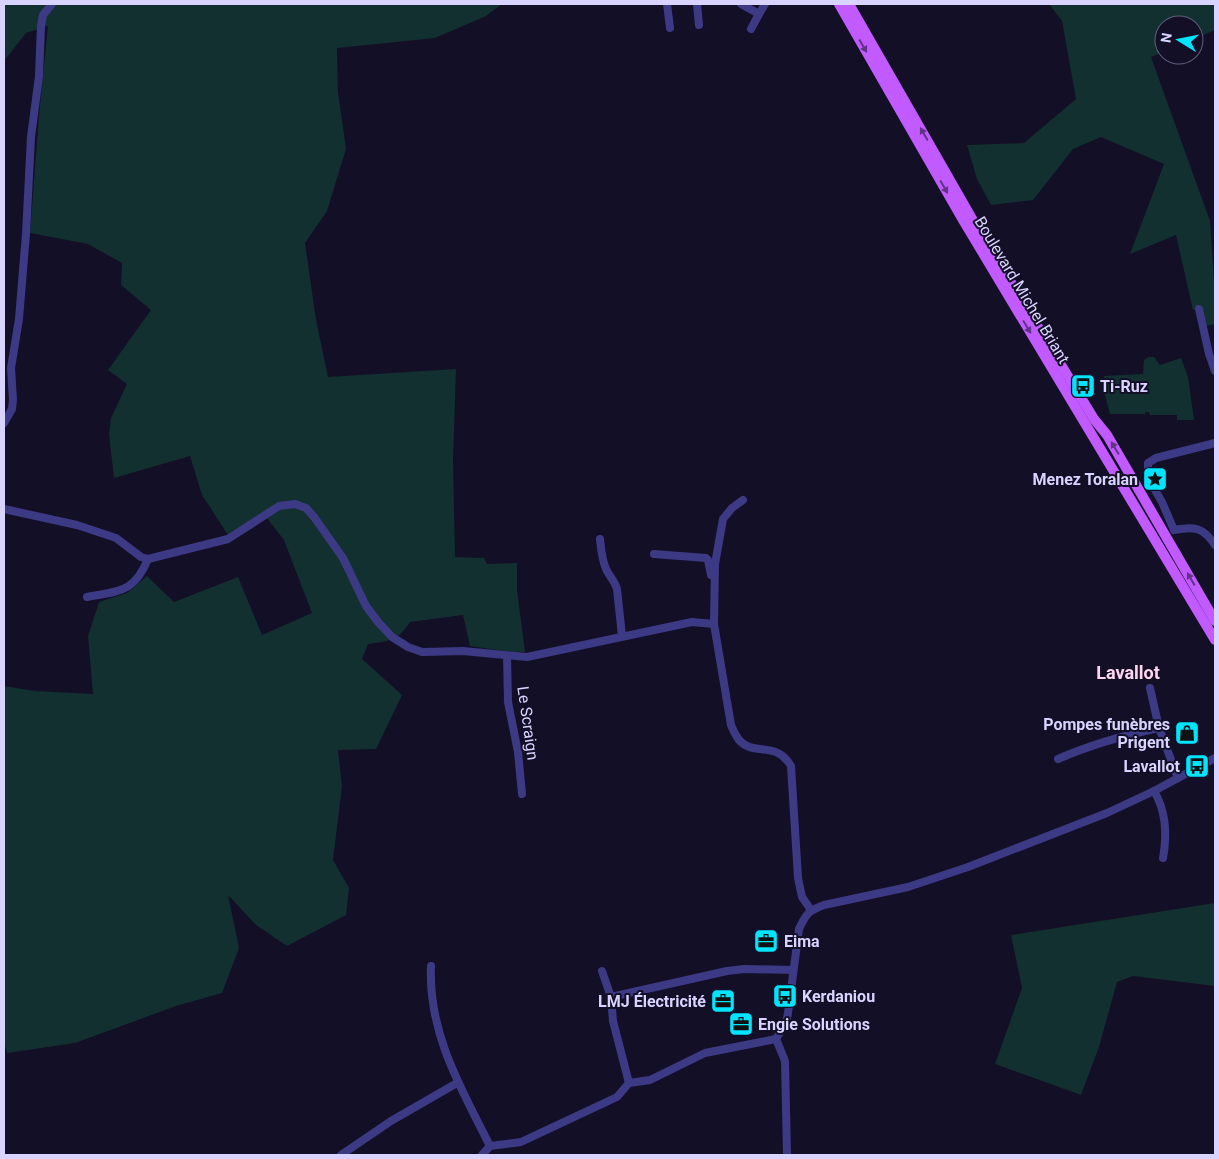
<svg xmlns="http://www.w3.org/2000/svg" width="1219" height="1159" viewBox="0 0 1219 1159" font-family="Roboto,sans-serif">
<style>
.green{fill:#12302f}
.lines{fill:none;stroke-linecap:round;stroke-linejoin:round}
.minor{stroke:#3d3a85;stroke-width:8}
.major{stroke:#c25bff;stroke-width:10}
.oneway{fill:#623188}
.labels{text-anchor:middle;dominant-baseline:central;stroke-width:4;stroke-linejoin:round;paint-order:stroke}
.street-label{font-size:16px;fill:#d9d4ff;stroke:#130f26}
.poi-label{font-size:16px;font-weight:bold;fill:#d9d4ff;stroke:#130f26;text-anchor:start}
.neighbourhood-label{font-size:18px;font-weight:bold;fill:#ffd6f0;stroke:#130f26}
</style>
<rect width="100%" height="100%" fill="#130f26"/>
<g class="green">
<path d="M4,4H502L486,16L435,38L337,48L338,92L346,149L327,211L305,243L316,320L328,377L456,369L453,460L455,557L484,558L487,564L517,563V590L525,652L504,651L470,646L463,615L410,622C398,641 389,641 368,644L362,659L402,695L376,749L338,750L342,786L333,860L349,888L346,915L287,946L256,925L228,895L239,948L222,993L176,1006L75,1043L7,1053L4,1042V686L35,691L93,694L88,636L99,602L127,593L147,576L174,602L238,577L262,635L312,613L284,540L263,513L228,535L202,495L190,456L114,478L109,434L111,418L127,384L108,370L151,310L121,285L122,263L88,244L30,233L39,116L48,26L26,33L4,61Z"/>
<path d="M1049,4H1215V30L1194,39V25H1164V52L1151,57L1210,221L1215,299V324L1206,326L1201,307L1193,310L1176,235L1130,254L1164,164L1101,137L1073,149L1033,200L991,205L977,179L967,145L1024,143L1076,99L1062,21Z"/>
<path d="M1148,357H1154L1160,365L1181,358L1188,377L1194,420H1177V415H1150L1149,412H1145V414H1110L1105,395L1104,376L1143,374L1144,360Z"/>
<path d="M1215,903V986L1133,976L1117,982L1099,1047L1081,1095L995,1064L1022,988L1011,935Z"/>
</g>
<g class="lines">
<g class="minor">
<path d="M667,4L670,28"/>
<path d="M697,4L699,25"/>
<path d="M741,4L759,14L765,4"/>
<path d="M751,29L759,14"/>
<path d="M1199,309L1209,354L1215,371"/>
<path d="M4,423L12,409L13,400L11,368L19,319L26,234L31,137L39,76L41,26L43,15L52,4"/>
<path d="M4,509L77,525L116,538L141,557L148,559L228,539L279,506L295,504L306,508L314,517L343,558L366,606L378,622L392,637L408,647L422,652L463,651L527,657L692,622L714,624L731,725C733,730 736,736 739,740C754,757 776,740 791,766L798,878L802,897L811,910"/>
<path d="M1174,530L1162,502L1148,478V463L1156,458L1215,443"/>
<path d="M1174,530C1194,526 1203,527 1215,545"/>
<path d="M600,539C601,549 602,562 607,571C611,578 615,582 617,589L622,636"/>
<path d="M654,554L706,558L708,560L711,575"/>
<path d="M87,597C119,591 134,593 148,559"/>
<path d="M714,624L715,564L723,519L732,508L743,500"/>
<path d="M507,656L508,702L518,752L522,794"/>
<path d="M1150,688L1159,728L1178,778"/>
<path d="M1058,759C1090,745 1125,735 1159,728"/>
<path d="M1154,791C1166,811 1167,836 1163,858"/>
<path d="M431,966C428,1033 461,1088 490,1146"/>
<path d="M602,971L611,997"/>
<path d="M776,1039L786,1023L788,1013L799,929C806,914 808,911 824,905L908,887L968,867L1107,813L1154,791L1215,758"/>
<path d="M776,1039L785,1061L787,1155"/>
<path d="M629,1083L613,1021L611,997L727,971L744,969L793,970"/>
<path d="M341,1155L391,1121L457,1083"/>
<path d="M482,1155L490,1146L521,1142L617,1097L629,1083L650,1080L705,1053L776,1039"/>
</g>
<g class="major">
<path d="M839,4L963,220L1215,640"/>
<path d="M849,4L971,217L1094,419L1107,435L1215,621"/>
</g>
</g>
<defs><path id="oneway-solid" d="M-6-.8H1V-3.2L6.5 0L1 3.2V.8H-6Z" transform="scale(1.25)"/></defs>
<g class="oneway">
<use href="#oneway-solid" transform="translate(863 46) rotate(60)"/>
<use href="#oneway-solid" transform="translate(924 134) rotate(-120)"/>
<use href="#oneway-solid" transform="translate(944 187) rotate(60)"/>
<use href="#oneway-solid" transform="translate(1027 327) rotate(59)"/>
<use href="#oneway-solid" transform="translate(1115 448) rotate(-121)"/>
<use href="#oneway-solid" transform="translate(1191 579) rotate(-120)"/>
</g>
<defs>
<symbol id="bus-square" viewBox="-11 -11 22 22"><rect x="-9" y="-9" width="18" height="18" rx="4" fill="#00e5ff" stroke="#130f26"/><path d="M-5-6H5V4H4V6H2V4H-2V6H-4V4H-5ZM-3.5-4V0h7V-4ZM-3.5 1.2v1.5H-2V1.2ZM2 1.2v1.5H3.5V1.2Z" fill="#111"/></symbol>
<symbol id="sight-square" viewBox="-11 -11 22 22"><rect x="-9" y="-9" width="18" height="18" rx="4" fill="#00e5ff" stroke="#130f26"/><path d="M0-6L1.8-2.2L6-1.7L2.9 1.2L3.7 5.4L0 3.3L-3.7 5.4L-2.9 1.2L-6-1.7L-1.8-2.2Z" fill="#111"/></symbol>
<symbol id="shop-square" viewBox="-11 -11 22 22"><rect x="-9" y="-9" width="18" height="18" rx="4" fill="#00e5ff" stroke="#130f26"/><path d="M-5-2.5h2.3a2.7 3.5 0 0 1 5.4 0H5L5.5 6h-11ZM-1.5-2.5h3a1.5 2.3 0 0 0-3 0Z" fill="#111"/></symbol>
<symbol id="office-square" viewBox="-11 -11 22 22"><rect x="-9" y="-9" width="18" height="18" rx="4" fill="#00e5ff" stroke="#130f26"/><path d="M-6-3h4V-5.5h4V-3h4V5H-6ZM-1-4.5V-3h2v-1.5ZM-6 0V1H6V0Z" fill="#111"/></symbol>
</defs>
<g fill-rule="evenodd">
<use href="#bus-square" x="1069" y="372" width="28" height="28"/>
<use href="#sight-square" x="1141" y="465" width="28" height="28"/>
<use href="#shop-square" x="1173" y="719" width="28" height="28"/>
<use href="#bus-square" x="1183" y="752" width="28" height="28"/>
<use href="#office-square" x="752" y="927" width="28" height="28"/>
<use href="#bus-square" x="771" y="982" width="28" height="28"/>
<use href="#office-square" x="709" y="987" width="28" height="28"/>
<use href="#office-square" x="727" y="1010" width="28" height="28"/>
</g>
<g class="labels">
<g class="street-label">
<text transform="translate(1022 290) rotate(59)">Boulevard Michel Briant</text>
<text transform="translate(528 723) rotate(82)">Le Scraign</text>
</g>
<g class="poi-label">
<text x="1100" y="386">Ti-Ruz</text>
<text x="1138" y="479" text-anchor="end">Menez Toralan</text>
<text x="1170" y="724" text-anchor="end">Pompes funèbres<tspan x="1170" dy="18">Prigent</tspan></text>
<text x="1180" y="766" text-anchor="end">Lavallot</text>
<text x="784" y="941">Eima</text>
<text x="802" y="996">Kerdaniou</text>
<text x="706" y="1001" text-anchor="end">LMJ Électricité</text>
<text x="758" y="1024">Engie Solutions</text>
</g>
<g class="neighbourhood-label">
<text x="1128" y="672">Lavallot</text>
</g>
</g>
<rect width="1219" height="1159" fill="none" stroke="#d9d4ff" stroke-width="10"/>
<g transform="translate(1179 40) rotate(280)"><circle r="24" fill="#130f26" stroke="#625e7d"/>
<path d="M0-4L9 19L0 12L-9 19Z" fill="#00e5ff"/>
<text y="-8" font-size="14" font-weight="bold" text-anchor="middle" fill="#d9d4ff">N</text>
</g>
</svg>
